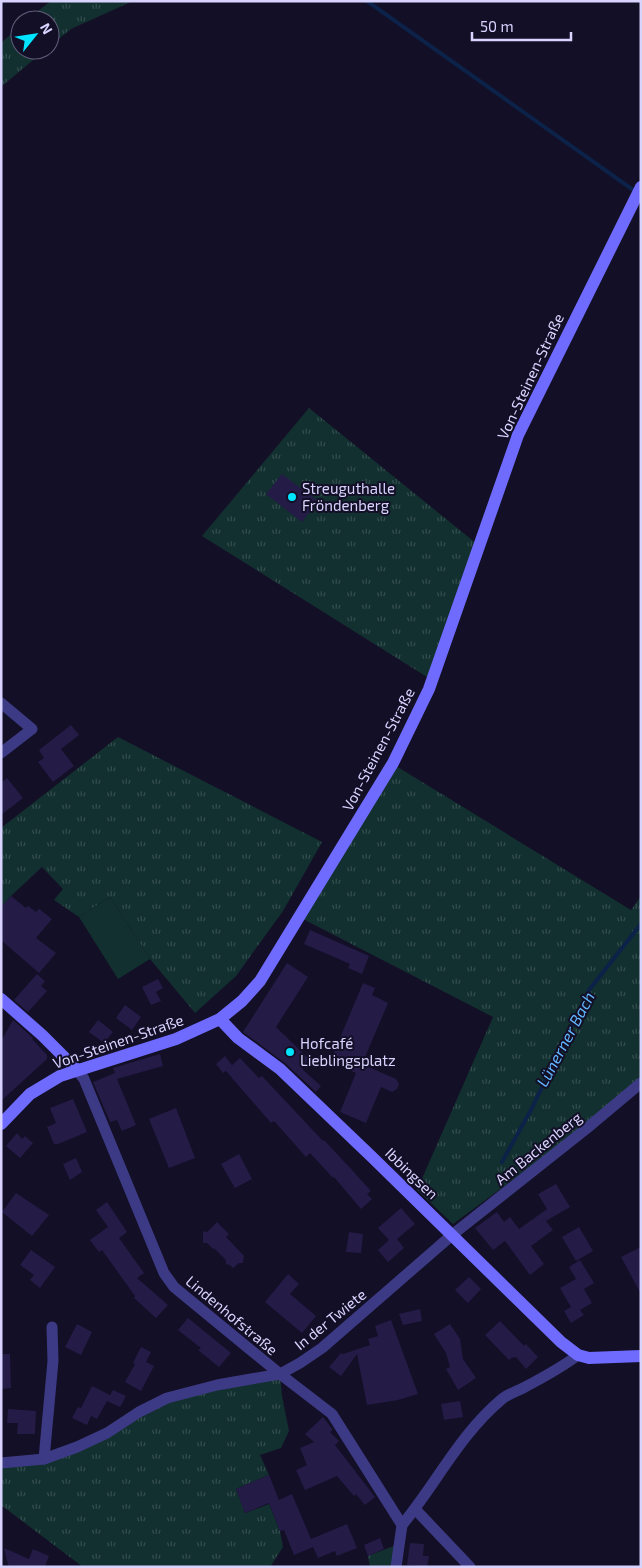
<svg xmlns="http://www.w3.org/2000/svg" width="642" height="1568" viewBox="0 0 642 1568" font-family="'Exo 2',sans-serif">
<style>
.grass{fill:url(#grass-tufts)}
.garden{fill:#12302f}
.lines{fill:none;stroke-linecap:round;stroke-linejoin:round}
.stream{stroke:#0c2248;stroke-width:4}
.building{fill:#241b47}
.street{stroke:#3d3a85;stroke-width:11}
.secondary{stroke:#6f6bff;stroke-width:12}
.poi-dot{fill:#00e5ff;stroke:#130f26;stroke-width:2}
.labels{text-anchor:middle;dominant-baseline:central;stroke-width:4;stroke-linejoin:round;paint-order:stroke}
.street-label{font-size:15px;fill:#d9d4ff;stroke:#130f26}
.poi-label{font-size:15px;fill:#d9d4ff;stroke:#130f26;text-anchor:start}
.water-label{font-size:16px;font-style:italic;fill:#62b6ff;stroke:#130f26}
</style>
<defs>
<pattern id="grass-tufts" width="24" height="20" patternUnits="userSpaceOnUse" patternTransform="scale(1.25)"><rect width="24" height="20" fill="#12302f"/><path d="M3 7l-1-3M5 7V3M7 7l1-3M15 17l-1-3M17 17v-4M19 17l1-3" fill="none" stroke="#344d4e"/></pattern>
</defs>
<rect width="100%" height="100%" fill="#130f26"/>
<g class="grass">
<path d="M51,1H133L71,29L50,46V20H26Z"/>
<path d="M20,26V50H45L1,87V43Z"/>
<path d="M309,408L477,544L427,677L202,536Z"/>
<path d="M118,737L322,842L283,911L236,976L195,1013L150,959L110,897L79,917L54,900L63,889L42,867L11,896L1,907V828Z"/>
<path d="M396,766L631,910L641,896V1079L583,1128L453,1224L417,1190L493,1017L303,919Z"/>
<path d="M280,1374L282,1396L289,1431L281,1448L260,1455L269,1475L236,1489L245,1513L269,1504L280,1531L283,1547L270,1567H83L1,1505V1463L44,1459L167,1398Z"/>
<path d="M399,1544L396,1567H370L368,1556Z"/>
</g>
<path class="garden" d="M110,897L150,959L118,979L79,917Z"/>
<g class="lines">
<g class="stream">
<path d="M367,1L636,192"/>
<path d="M502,1162L532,1108L589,990L641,924"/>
</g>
</g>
<g class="building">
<path d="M282,474L318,501L302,522L266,494Z"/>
<path d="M71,725L79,735L61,749L74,766L53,782L38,762L44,758L39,750Z"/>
<path d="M7,778L23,798L1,815V783Z"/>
<path d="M11,896L26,908L28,906L36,912L39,909L52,919L36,938L56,953L39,973L1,940V907Z"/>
<path d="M310,930L369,956L362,974L348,968L350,964L304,944Z"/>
<path d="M287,963L308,977L276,1027L309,1059L302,1069L321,1086L316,1092L285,1063L243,1032Z"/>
<path d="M37,974L45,981L41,986L47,991L28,1012L14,1000Z"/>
<path d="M158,979L163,988L156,992L161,1001L151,1005L142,987Z"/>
<path d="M363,983L375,988L372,995L388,1003L362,1064L396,1079L399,1084L397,1089L392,1092L381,1087L366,1123L340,1112L356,1073L330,1062Z"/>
<path d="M125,1005L141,1017L132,1030L116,1018Z"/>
<path d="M13,1020L33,1038L32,1039L47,1055V1059L1,1101V1041Z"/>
<path d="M98,1020L113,1032L104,1043L89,1032Z"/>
<path d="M160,1054L163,1066L117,1079L136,1125L122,1131L117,1120L110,1122L93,1082L115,1073L113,1068Z"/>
<path d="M225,1056L232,1065L240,1058L259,1078L262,1076L323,1141L324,1140L352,1170L371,1191L367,1194L372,1199L361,1209L334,1177L333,1178L310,1153L306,1157L274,1121L271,1123L226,1071L223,1073L216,1064Z"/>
<path d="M73,1099L87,1132L58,1144H54L47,1127L56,1123L50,1108Z"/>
<path d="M176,1108L195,1158L169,1168L149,1119Z"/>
<path d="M17,1133L22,1139L25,1136L33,1143L20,1158L6,1146Z"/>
<path d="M239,1154L252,1179L235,1188L221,1164Z"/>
<path d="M76,1158L82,1172L70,1180L63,1164Z"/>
<path d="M556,1184L570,1207L546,1221L553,1230L531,1246L544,1264L530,1275L505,1241L493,1250L475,1228L497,1212L504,1222L510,1217L519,1229L547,1209L538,1194Z"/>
<path d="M16,1193L49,1215L32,1236L2,1212Z"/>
<path d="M107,1202L127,1232L119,1238L144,1273L137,1278L168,1305L156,1318L134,1298L135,1296L102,1250L99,1252L90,1240L108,1227L96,1210Z"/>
<path d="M401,1208L415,1224L397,1239L404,1248L388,1262L378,1250L389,1240L378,1228Z"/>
<path d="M217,1222L229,1234L226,1237L244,1256L243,1263H239L233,1268L230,1265L226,1264V1260L214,1248L213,1249L207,1243H203V1231L207,1232Z"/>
<path d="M579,1227L593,1251L576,1261L562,1237Z"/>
<path d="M349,1232L363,1234L361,1253L346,1252Z"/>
<path d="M641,1247V1294L621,1257Z"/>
<path d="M31,1250L55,1267L40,1288L30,1280L34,1275L20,1265Z"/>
<path d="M580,1260L594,1283L584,1289L592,1303L580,1310L584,1315L571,1323L564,1311L571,1307L560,1288L576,1279L569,1267Z"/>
<path d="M288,1274L299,1284L290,1294L316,1316L302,1333L265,1302Z"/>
<path d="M469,1277L481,1289L468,1303L455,1290Z"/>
<path d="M420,1309L422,1321L403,1325L399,1314Z"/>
<path d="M188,1318L231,1353L219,1367L198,1350L201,1348L178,1330Z"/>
<path d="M391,1320L418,1394L398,1400L367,1405L357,1354L341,1376L329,1367L341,1353L343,1354L370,1345L368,1339L378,1336L375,1326Z"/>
<path d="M500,1321L524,1346L526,1344L538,1357L526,1369L516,1357L514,1358L513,1357L509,1360L485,1335Z"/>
<path d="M77,1324L92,1332L81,1355L65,1347Z"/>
<path d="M450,1324L460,1339L463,1359L476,1378L458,1390L446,1369L450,1367L446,1353L434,1334Z"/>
<path d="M141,1347L151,1352L146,1362L154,1366L141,1391L125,1382L135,1364L133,1363Z"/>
<path d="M1,1354H10L11,1388L1,1389Z"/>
<path d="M92,1386L110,1395L113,1390L126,1396L120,1407L107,1401L97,1419L91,1416L87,1425L72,1418L78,1407L81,1408Z"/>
<path d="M460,1401L463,1417L444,1420L441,1404Z"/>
<path d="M8,1409L36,1411L35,1434H17L18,1423H7Z"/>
<path d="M323,1417L333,1430L330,1432L339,1441L335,1445L375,1497L365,1505L356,1494L354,1496L337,1476L305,1490L296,1470L307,1465L300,1448L314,1442L305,1434Z"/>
<path d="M269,1475L279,1500L292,1494L311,1539L347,1524L357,1548L337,1556L335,1551L318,1558L313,1547L294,1555L284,1530L280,1531L269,1503L245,1513L236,1489Z"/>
<path d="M380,1538L384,1549L368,1556L364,1545Z"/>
<path d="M410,1543L424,1544L423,1556H429L427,1567L407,1565Z"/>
<path d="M4,1548L29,1559L33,1549L49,1556L45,1566L47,1567H12L8,1565Z"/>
</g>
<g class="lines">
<g class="street">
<path d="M1,703L32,729L1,753"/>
<path d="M77,1070L84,1079L164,1273L174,1287L280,1374L332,1414L402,1525"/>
<path d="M44,1459L53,1361L52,1327"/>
<path d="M1,1463L44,1459L77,1447L107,1433L139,1412L167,1398L217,1385L280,1374L300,1363L322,1348L452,1235L586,1129L641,1083"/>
<path d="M415,1509L470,1567"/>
<path d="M402,1525C436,1484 460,1434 502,1399C508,1394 518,1391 525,1387C544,1377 561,1368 578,1355"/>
<path d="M396,1567L402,1525"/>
</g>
<g class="secondary">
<path d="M1,999L42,1035L77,1070"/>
<path d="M220,1019L238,1038L280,1069L373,1158L561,1342L578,1355L589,1358L641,1356"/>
<path d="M1,1124L30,1094L60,1076L176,1039L220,1019L242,1001L260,981L393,763L429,689L518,435L641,187"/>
</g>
</g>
<g class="poi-dot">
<circle cx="292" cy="497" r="5"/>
<circle cx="290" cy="1052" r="5"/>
</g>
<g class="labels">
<g class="street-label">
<text transform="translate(530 376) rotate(-65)">Von-Steinen-Straße</text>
<text transform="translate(378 749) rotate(-62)">Von-Steinen-Straße</text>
<text transform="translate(118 1041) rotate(-19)">Von-Steinen-Straße</text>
<text transform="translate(538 1148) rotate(-39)">Am Backenberg</text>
<text transform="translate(412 1173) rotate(44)">Ibbingsen</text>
<text transform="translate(232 1315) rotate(40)">Lindenhofstraße</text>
<text transform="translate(330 1319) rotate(-39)">In der Twiete</text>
</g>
<g class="poi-label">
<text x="302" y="488">Streuguthalle<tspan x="302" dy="17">Fröndenberg</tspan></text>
<text x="300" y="1043">Hofcafé<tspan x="300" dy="17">Lieblingsplatz</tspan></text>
</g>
<g class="water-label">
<text transform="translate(565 1039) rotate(-62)">Lünerner Bach</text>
</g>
</g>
<rect width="642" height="1568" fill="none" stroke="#d9d4ff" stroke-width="5"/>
<g transform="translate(35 35) rotate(60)"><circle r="24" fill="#130f26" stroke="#625e7d"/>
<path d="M0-4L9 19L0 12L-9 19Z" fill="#00e5ff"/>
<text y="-8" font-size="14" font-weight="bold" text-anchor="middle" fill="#d9d4ff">N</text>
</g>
<path d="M472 32v8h99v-8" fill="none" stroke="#d9d4ff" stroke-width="2.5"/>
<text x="480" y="32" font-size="15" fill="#d9d4ff" stroke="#130f26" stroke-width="4" paint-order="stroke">50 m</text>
</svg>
